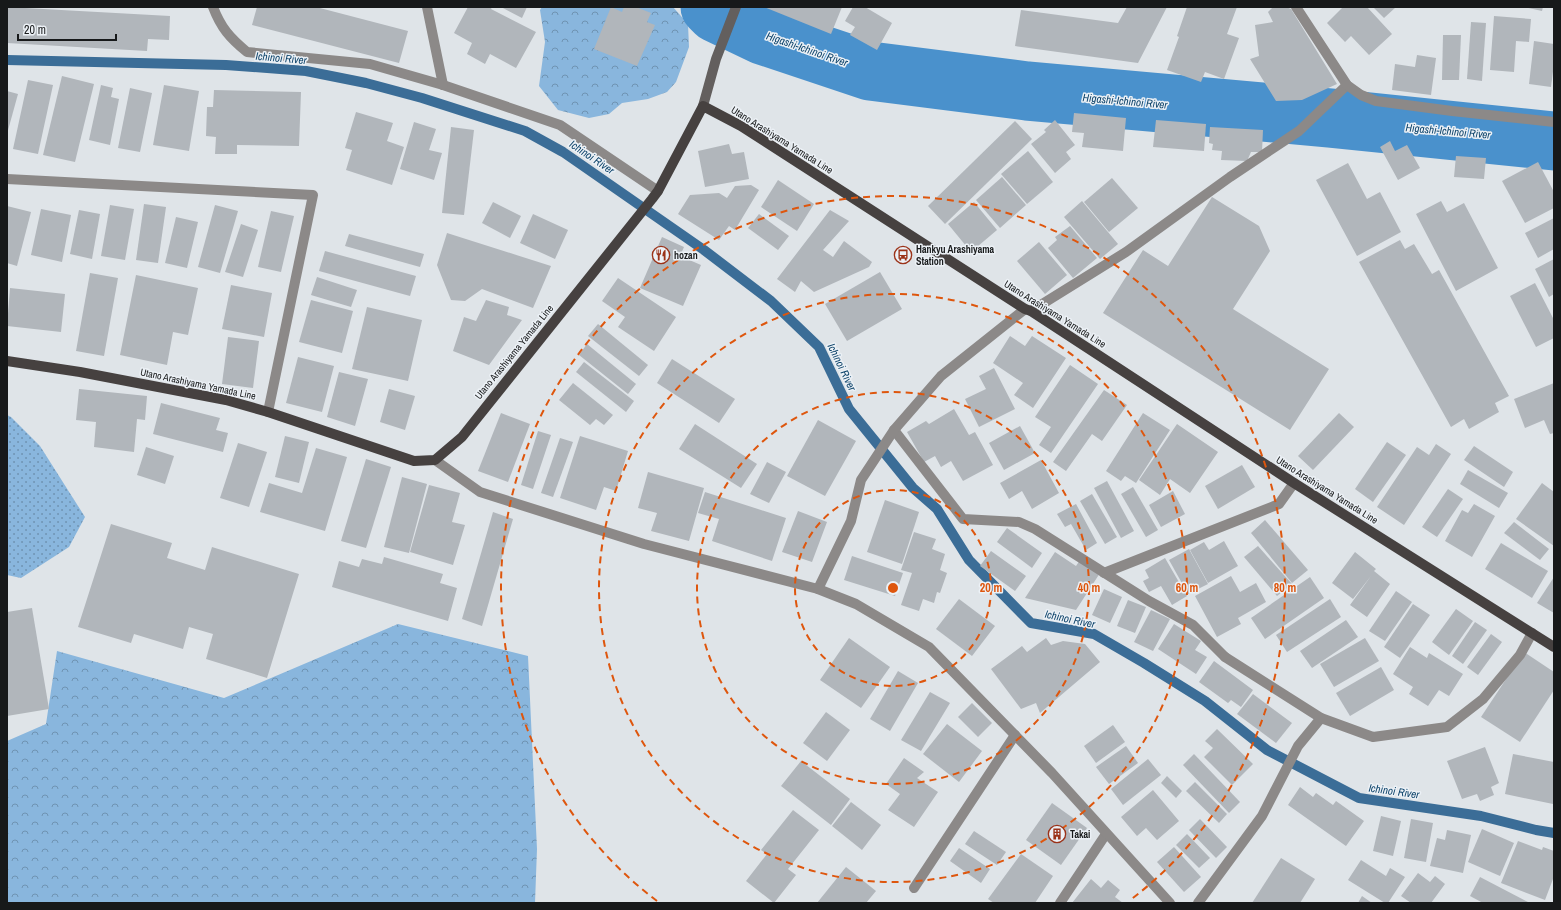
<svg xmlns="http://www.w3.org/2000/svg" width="1561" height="910" viewBox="0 0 1561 910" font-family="'Archivo Narrow',sans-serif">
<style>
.grass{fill:url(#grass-dots)}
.forest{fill:url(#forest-crowns)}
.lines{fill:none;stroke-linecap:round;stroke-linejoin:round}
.stream{stroke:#3b6d97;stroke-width:10}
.river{stroke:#4a91cc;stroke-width:59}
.building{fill:#b1b6bb}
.service{stroke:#8c8988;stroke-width:10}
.minor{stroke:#8c8988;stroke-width:10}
.secondary{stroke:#635f5e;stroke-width:10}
.primary{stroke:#464140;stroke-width:10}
.ring{fill:none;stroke:#de560d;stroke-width:2;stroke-dasharray:7 5}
.labels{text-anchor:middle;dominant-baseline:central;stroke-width:3;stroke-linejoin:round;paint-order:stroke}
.street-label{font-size:10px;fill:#17191a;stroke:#ecf1f6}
.poi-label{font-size:10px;font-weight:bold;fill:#17191a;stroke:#ecf1f6;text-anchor:start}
.water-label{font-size:11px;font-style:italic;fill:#0d436a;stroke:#ecf1f6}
.centre{fill:#de560d;stroke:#ecf1f6;stroke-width:2}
.ring-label{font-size:12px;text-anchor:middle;font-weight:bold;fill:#de560d;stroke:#ecf1f6;stroke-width:3;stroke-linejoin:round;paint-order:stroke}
</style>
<defs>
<pattern id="grass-dots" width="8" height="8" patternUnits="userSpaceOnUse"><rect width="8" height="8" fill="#89b6dd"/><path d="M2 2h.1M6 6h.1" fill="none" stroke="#6f93b2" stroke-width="1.8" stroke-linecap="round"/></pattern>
<pattern id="forest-crowns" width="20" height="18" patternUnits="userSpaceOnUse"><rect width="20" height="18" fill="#89b6dd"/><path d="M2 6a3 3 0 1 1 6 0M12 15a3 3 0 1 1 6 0" fill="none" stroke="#6f93b2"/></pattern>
</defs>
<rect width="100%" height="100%" fill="#dfe4e8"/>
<path class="grass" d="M7,415L11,417L40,446L85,517L69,547L21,578L7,575Z"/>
<g class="forest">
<path d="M542,7H673L688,24L689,47L676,82L667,92L648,99L622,103L609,114L589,118L558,110L539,86L545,42L540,10Z"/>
<path d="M398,624L528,656L537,849L535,903H7V741L46,724L57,651L224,698Z"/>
</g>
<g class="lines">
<path class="stream" d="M7,60L226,65L306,71L366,83L422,98L525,131L563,152L704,250L771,301L819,347L849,409L913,488L937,509L969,560L1031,623L1094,634L1144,663L1205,701L1267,750L1359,798L1481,816L1536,830L1554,833"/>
<path class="river" d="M710,7L716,13L762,35L870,71L1027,91L1330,118L1554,141"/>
</g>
<g class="building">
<path d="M7,7L170,16L169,40L148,39L147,51L7,43Z"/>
<path d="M257,7H316L408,31L399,63L252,25Z"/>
<path d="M468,7H492L491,9L536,32L516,68L490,54L485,64L467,54L472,43L454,33Z"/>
<path d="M501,7H527L522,18Z"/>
<path d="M611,7L622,12L624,7H636L651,13L647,22L655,25L637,66L594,49Z"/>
<path d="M764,7H842L831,34Z"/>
<path d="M853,7H865L892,23L877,50L850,35L855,27L845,21Z"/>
<path d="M1127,7H1167L1138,63L1015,46L1021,10L1118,23Z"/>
<path d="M1187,7H1237L1227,34L1239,38L1224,79L1205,72L1201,82L1167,70L1179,37L1177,36Z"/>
<path d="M1273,7H1286L1291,9L1337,84L1302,100L1276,101L1250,59L1259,56L1255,25L1273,22L1268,12Z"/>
<path d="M1343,7H1367L1392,34L1369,55L1351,36L1345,42L1327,23Z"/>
<path d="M1373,7H1396L1384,18Z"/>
<path d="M1524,7H1543L1542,11Z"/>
<path d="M1494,16L1531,19L1529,42L1516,41L1514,72L1490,70Z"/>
<path d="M1471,22L1486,23L1482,81L1467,79Z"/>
<path d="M1443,35H1461L1459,80H1442Z"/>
<path d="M1534,41L1554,44V64L1551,87L1529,84Z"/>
<path d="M1417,55L1436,58L1431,95L1392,90L1395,64L1415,67Z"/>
<path d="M62,76L94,84L75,162L43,155Z"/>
<path d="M28,80L53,85L38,154L13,149Z"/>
<path d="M101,85L113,88L111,97L119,99L110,145L89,140Z"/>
<path d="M164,85L199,91L189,151L153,145Z"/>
<path d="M130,88L152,93L140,152L118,148Z"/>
<path d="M214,90L301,92L299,146L237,145V154H215L216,137L206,136L207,107H213Z"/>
<path d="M7,91L18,94L7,134Z"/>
<path d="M356,112L393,123L387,141L404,147L392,185L346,170L352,150L345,148Z"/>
<path d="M1074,113L1126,118L1123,151L1082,147L1084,133L1072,132Z"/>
<path d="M1055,120L1075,145L1066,152L1071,159L1055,173L1031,144L1046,132L1044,130Z"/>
<path d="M1156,120L1206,124L1204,151L1153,147Z"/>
<path d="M1015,121L1032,139L945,224L928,206Z"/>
<path d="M414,122L436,129L429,150L442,153L434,180L400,169Z"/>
<path d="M451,127L474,130L464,215L442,213Z"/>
<path d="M1210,127L1263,130L1262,152H1251L1247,161L1221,160L1222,151L1212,150L1213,144L1209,143Z"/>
<path d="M1390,141L1395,151L1407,145L1420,168L1398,180L1380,147Z"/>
<path d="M729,144L732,154L744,152L749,179L705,187L698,151Z"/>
<path d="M1028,151L1053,182L1027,204L1001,174Z"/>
<path d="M1456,156L1486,158L1484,179L1454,177Z"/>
<path d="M1538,162L1554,192V208L1525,223L1502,181Z"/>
<path d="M1348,163L1367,199L1380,192L1401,232L1357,256L1316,180Z"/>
<path d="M1002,177L1026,205L1000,228L976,200Z"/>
<path d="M1112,178L1138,208L1109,232L1084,202Z"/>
<path d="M778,180L814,204L797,231L761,207Z"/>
<path d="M751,185L759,190L735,230L729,226L719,240L678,214L690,195L719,193L727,198L735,186Z"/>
<path d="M1212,197L1259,226L1270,251L1233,309L1329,369L1290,430L1103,313L1143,250L1168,266Z"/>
<path d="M1082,201L1118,244L1100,259L1064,217Z"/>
<path d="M1441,201L1447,212L1464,203L1498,268L1456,291L1416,214Z"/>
<path d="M493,202L521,216L510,238L482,223Z"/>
<path d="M974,202L997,230L971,252L948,224Z"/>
<path d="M144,204L166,207L158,263L136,260Z"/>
<path d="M110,205L134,209L125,260L101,256Z"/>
<path d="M215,205L238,211L220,273L198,267Z"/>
<path d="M7,206L31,212L17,266L7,263Z"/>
<path d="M41,209L71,215L62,262L31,255Z"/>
<path d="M79,210L100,214L92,259L70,254Z"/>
<path d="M830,210L849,221L823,250L833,257L844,241L872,262L869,267L814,292L801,281L795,292L777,279Z"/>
<path d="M271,211L294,216L281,272L258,267Z"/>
<path d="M533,214L568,230L555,259L520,243Z"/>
<path d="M759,214L789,236L778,250L748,228Z"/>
<path d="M176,217L198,222L187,268L165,263Z"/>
<path d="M1554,218V249L1538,258L1525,233Z"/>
<path d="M241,224L258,230L243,277L225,272Z"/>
<path d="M1070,226L1097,258L1073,278L1048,248L1057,240L1055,237Z"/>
<path d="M447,233L551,266L533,308L482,289L465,301L451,300L437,265Z"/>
<path d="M349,234L424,254L420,267L345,246Z"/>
<path d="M662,237L684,247L680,256L701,265L683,306L640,288Z"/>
<path d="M1400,240L1405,249L1414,244L1432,274L1439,270L1509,396L1495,403L1499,412L1469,429L1464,419L1451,427L1359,262Z"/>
<path d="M1039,242L1067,275L1045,294L1017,261Z"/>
<path d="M325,251L416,276L410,296L319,271Z"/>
<path d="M1554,259V294L1549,297L1535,269Z"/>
<path d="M880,272L902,309L847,341L825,304Z"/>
<path d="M90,273L118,278L104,356L76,351Z"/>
<path d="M136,275L198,288L188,335L173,332L167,365L120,355Z"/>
<path d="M317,277L357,290L351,307L311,295Z"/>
<path d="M618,278L676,317L654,351L618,327L625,317L602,301Z"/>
<path d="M1535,283L1554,320V338L1536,347L1510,296Z"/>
<path d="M231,285L272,293L264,337L222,329Z"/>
<path d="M10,288L65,294L61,332L7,326Z"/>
<path d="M311,300L353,311L342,353L299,342Z"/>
<path d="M486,300L509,307L507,315L522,320L489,365L453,351L464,317L476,321Z"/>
<path d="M367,307L422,320L408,381L352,369Z"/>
<path d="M598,324L648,365L639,376L588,336Z"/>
<path d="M1010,336L1025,346L1032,336L1066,358L1033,408L1014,395L1023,383L993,363Z"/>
<path d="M228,337L259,341L253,388L222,384Z"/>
<path d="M587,344L636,384L628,394L579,355Z"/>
<path d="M298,357L334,366L322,412L286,403Z"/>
<path d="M672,359L735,399L719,423L657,383Z"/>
<path d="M584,362L634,401L626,412L576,372Z"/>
<path d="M1070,365L1098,384L1051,453L1039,445L1051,427L1035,417Z"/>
<path d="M994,368L1015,409L979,427L965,399L986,389L979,376Z"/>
<path d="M339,372L368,379L355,426L327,417Z"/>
<path d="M573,383L613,415L604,425L596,419L590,425L559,400Z"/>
<path d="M1554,383V433L1550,434L1544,420L1525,428L1514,399Z"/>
<path d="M79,389L147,396L145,420L137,419L134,452L94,447L96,422L76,420Z"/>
<path d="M389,389L415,396L405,430L380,422Z"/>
<path d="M1104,390L1127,405L1102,441L1092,434L1066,471L1053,462Z"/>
<path d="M161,403L220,418L216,430L228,433L223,452L153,434Z"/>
<path d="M954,409L969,435L975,432L993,465L963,481L951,461L941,467L935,456L924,462L907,432L926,421L929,424Z"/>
<path d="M501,413L530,424L508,482L478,471Z"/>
<path d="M1143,413L1170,430L1136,483L1125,476L1121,481L1106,471Z"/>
<path d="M1339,413L1354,427L1313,470L1298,456Z"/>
<path d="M818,420L856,441L825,496L787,476Z"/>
<path d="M695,424L757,464L741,488L679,449Z"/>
<path d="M1177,424L1218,452L1190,493L1170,479L1160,495L1139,480Z"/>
<path d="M1020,426L1035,453L1004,470L989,443Z"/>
<path d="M538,431L551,435L533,489L521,485Z"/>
<path d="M285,436L309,442L299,483L275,477Z"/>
<path d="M580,436L628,451L616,491L604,487L596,510L560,498Z"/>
<path d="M560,438L573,442L553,497L541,493Z"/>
<path d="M1387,442L1406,455L1373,502L1355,489Z"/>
<path d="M238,443L267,452L249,507L220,498Z"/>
<path d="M1436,444L1451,454L1404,525L1377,507L1417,447L1429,455Z"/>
<path d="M1474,446L1513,472L1504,487L1464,460Z"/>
<path d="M146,447L174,456L165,484L137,475Z"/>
<path d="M316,448L347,457L325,531L260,512L269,483L302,493Z"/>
<path d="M366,459L391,467L366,548L341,541Z"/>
<path d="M1041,460L1059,493L1032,509L1022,491L1009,499L1000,483Z"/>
<path d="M767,462L786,472L769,503L750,494Z"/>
<path d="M1242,465L1255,487L1218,509L1205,486Z"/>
<path d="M1468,470L1508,493L1499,508L1460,484Z"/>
<path d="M648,472L704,488L689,541L651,531L657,513L638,508Z"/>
<path d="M402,477L427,484L409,553L384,547Z"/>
<path d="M1107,481L1134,531L1121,538L1094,488Z"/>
<path d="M1542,483L1554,492V546L1516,519Z"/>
<path d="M429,485L460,493L452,522L465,525L453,565L410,552Z"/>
<path d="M1133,487L1158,530L1146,537L1121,494Z"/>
<path d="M1448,489L1463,499L1437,537L1422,527Z"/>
<path d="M1173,491L1185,514L1161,527L1149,505Z"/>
<path d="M705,492L786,518L772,561L712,541L719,519L698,513Z"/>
<path d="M1092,494L1117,537L1105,544L1080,501Z"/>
<path d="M885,500L919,512L902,564L867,552Z"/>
<path d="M1076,504L1097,543L1086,550L1071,524L1065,527L1057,514Z"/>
<path d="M1474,504L1495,516L1472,557L1445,541L1462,510L1468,513Z"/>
<path d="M798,511L827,522L812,562L782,552Z"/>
<path d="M493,512L513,519L482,626L462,619Z"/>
<path d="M1265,520L1308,570L1292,583L1251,533Z"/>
<path d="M1514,522L1549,549L1540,560L1504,533Z"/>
<path d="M111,524L172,543L167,558L205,570L212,547L299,574L267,678L206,659L213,634L189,627L183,649L134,634L131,643L78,627Z"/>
<path d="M1007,528L1042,553L1032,568L997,542Z"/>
<path d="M914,532L936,539L932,549L945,554L940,570L947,573L940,593L937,592L934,603L923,599L919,611L901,605L912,573L901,570Z"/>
<path d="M1224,541L1238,566L1208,583L1190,550L1204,542L1209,550Z"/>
<path d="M1501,543L1548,571L1532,598L1485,569Z"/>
<path d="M1258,546L1292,584L1277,596L1244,557Z"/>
<path d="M1189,549L1208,584L1188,594L1169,560Z"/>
<path d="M991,551L1026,576L1015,591L980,566Z"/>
<path d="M1055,552L1076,566L1080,560L1100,573L1076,610L1025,598Z"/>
<path d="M1355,552L1376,569L1374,571L1390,584L1367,617L1350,605L1371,576L1353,599L1332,583Z"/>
<path d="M852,556L903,573L895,596L844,580Z"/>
<path d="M384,557L443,574L440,583L457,588L448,621L332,587L339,561L359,567L362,559L382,564Z"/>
<path d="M1165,558L1187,596L1172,605L1161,586L1149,592L1143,581L1149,578L1145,570Z"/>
<path d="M1231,576L1240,592L1256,583L1266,602L1238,618L1241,624L1217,637L1195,596Z"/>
<path d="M1310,577L1324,598L1265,639L1251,618Z"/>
<path d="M1554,577V613L1537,603Z"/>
<path d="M1104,589L1122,597L1110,623L1092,615Z"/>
<path d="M1396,591L1412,602L1385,641L1369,631Z"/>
<path d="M959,599L995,626L972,656L936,629Z"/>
<path d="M1330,599L1341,617L1287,652L1276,635Z"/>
<path d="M1128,600L1146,607L1135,633L1117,626Z"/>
<path d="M1413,604L1430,615L1400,658L1384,647Z"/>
<path d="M32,608L49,709L7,716V612Z"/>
<path d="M1456,609L1473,621L1449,655L1432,642Z"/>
<path d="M1151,610L1170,619L1153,651L1134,642Z"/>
<path d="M1346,620L1358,637L1312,668L1300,651Z"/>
<path d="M1475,622L1487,630L1463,664L1452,656Z"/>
<path d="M1174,624L1201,641L1195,650L1207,657L1196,674L1158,649Z"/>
<path d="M1491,634L1502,642L1478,675L1467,667Z"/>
<path d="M849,638L890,667L861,708L820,680Z"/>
<path d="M1046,638L1051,645L1063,641L1085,644L1100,662L1040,713L1036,703L1021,709L991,669L1022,646L1027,652Z"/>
<path d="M1365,638L1379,661L1334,687L1320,664Z"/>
<path d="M1410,647L1427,658L1429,653L1463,674L1449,696L1439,690L1428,706L1409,694L1413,687L1393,674Z"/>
<path d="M1524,652L1554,672V690L1520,742L1481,717Z"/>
<path d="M1214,661L1253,690L1241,707L1231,700L1228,703L1199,682Z"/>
<path d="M1381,667L1394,690L1350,716L1336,693Z"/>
<path d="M898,671L918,683L890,731L870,719Z"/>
<path d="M930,692L950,703L921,751L901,740Z"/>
<path d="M1253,694L1292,723L1276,743L1237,714Z"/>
<path d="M972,703L992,723L978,737L958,717Z"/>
<path d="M826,712L850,730L827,761L803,743Z"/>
<path d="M947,724L982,751L959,782L923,754Z"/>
<path d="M1113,725L1125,742L1096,763L1084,746Z"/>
<path d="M1217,729L1253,764L1232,785L1204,757L1213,748L1205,741Z"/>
<path d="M1126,746L1138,763L1109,784L1096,767Z"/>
<path d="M1485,747L1499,783L1491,787L1494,795L1480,801L1477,794L1462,799L1447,761Z"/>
<path d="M1194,754L1240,802L1229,813L1183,765Z"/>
<path d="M1513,754L1554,762V796L1553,804L1505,794Z"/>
<path d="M904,758L924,772L917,778L938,792L914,827L888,810L900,794L886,784Z"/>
<path d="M1148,759L1161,775L1123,805L1111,789Z"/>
<path d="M801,761L850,799L831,825L781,786Z"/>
<path d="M1167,776L1182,791L1176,798L1161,783Z"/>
<path d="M1195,782L1227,814L1219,823L1186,791Z"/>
<path d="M1300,787L1313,797L1316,793L1333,805L1336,801L1364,821L1346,846L1288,805Z"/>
<path d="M1153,790L1179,821L1157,840L1146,828L1137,836L1121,817Z"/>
<path d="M851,802L881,825L862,850L832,826Z"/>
<path d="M1052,803L1087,828L1061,865L1026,840Z"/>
<path d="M793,810L819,830L788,869L796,875L774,903L746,881L767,854L761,850Z"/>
<path d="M1381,816L1401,821L1393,856L1373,851Z"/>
<path d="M1200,819L1227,847L1216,858L1189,830Z"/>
<path d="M1411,819L1433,823L1426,862L1404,858Z"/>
<path d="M1482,829L1514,843L1500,876L1468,862Z"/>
<path d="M1447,830L1471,835L1463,873L1430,866L1437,838L1445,840Z"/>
<path d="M974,831L1006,852L997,865L965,844Z"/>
<path d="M1187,834L1210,858L1199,868L1176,845Z"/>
<path d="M1518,841L1542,850L1543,847L1554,851V880L1553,879L1545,900L1501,883Z"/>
<path d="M1174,847L1201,877L1184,892L1157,862Z"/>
<path d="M959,848L990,869L981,883L950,861Z"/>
<path d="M1021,854L1053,876L1035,903H994L988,899Z"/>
<path d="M1281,858L1315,879L1300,903H1252Z"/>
<path d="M1361,860L1386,876L1390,868L1405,877L1388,903H1385L1348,880Z"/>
<path d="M846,867L876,891L866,903H817Z"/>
<path d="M1418,873L1430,882L1435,876L1445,884L1431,903H1411L1401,896Z"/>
<path d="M1480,877L1530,903H1483L1470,896Z"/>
<path d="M1091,879L1101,888L1108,880L1120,890L1115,897L1123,903H1072Z"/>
<path d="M1362,896L1372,903H1358Z"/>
</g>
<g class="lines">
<g class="service">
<path d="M1031,311L1126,252L1230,177L1299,131L1347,85"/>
<path d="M894,430L963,519L1019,522L1035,529L1149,601L1193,625L1225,657"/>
<path d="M1104,573L1279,504L1294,483"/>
<path d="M818,589L851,521L861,480L894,430L941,376L1025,309"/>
<path d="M914,888L1015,735"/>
<path d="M1060,903L1106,834"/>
<path d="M1198,903L1262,816L1298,746L1321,718"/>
</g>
<g class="minor">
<path d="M213,7C221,28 230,38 247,52L370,64L443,85L560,125L658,191"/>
<path d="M427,7L443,85"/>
<path d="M1296,7L1347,85L1361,95L1376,101L1452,111L1554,122"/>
<path d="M7,179L313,195L268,412"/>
<path d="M435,460L480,492L644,544L818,589L856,604L929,647L1052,773L1170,903"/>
<path d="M1225,657L1321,718L1373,737L1447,727L1483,699L1520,655L1532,633"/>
</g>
<path class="secondary" d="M703,106L716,59L736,7"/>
<path class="primary" d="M7,361L80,372L226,400L268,412L414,461L435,460L462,437L652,199L658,191L703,106L741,126L1025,309L1031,311L1294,483L1554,647"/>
</g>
<g class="ring">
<circle cx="893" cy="588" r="98"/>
<circle cx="893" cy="588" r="196"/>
<circle cx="893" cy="588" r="294"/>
<path d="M657 901A392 392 0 1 1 1129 901"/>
</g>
<defs>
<symbol id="restaurant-ring" viewBox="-11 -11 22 22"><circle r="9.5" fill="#ecf1f6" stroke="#9b3319" stroke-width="1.5"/><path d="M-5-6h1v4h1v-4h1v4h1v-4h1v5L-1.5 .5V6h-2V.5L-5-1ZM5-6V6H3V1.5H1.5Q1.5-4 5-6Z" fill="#9b3319"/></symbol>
<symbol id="bus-ring" viewBox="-11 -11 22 22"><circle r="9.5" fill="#ecf1f6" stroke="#9b3319" stroke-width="1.5"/><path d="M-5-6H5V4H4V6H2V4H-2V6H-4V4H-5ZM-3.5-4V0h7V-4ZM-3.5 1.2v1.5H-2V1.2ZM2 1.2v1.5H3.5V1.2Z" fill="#9b3319"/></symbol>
<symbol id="building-ring" viewBox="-11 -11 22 22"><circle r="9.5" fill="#ecf1f6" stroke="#9b3319" stroke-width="1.5"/><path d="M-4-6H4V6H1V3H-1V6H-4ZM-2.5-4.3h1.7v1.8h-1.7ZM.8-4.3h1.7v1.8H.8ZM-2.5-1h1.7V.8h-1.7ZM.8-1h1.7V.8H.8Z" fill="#9b3319"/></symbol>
</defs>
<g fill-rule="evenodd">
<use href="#restaurant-ring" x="651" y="245" width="20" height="20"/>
<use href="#bus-ring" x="893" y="245" width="20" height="20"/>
<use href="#building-ring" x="1047" y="824" width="20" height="20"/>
</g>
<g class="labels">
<g class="street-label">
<text transform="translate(782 140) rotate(32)">Utano Arashiyama Yamada Line</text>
<text transform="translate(1055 314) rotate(32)">Utano Arashiyama Yamada Line</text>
<text transform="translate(514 352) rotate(-51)">Utano Arashiyama Yamada Line</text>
<text transform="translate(198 384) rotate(12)">Utano Arashiyama Yamada Line</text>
<text transform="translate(1327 490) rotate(32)">Utano Arashiyama Yamada Line</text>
</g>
<g class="poi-label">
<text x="916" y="249">Hankyu Arashiyama<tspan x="916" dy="12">Station</tspan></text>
<text x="674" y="255">hozan</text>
<text x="1070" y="834">Takai</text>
</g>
<g class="water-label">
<text transform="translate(807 49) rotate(19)">Higashi-Ichinoi River</text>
<text transform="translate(281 58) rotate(5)">Ichinoi River</text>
<text transform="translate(1125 101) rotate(5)">Higashi-Ichinoi River</text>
<text transform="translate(1448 131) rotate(5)">Higashi-Ichinoi River</text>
<text transform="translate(592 157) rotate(34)">Ichinoi River</text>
<text transform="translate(842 367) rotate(64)">Ichinoi River</text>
<text transform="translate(1070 619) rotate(12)">Ichinoi River</text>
<text transform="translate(1394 791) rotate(8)">Ichinoi River</text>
</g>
</g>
<circle cx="893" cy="588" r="6" class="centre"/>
<g class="ring-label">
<text x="991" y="592">20 m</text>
<text x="1089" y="592">40 m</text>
<text x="1187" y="592">60 m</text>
<text x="1285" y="592">80 m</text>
</g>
<rect width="1561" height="910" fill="none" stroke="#17191a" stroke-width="16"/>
<path d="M18 34v6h98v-6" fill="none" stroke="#17191a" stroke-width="2"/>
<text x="24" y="34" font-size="12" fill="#17191a" stroke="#ecf1f6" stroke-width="3" paint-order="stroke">20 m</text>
</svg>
